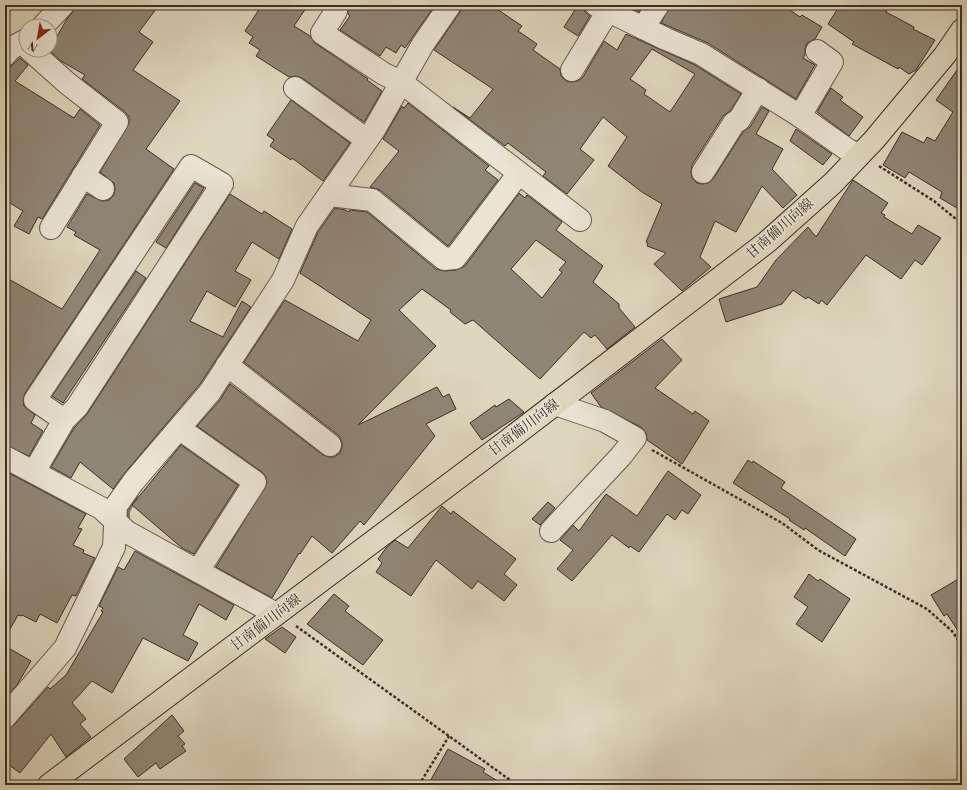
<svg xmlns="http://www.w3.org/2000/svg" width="967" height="790" viewBox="0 0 967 790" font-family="'Libre Bodoni','Noto Serif JP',serif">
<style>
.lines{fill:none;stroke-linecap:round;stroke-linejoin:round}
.stream{stroke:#7c7162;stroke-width:6}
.building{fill:#908675;stroke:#3c2f26;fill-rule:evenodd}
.minor-casing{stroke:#64594c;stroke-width:24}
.major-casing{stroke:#3c2f26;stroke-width:24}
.path{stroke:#3c2f26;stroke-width:2.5;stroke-dasharray:3 2;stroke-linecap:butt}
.minor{stroke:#eae4d4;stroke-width:22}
.major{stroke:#ded6bd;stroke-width:22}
.labels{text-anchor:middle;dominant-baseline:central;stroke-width:3;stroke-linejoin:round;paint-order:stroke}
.street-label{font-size:14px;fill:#3c2f26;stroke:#eae4d4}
</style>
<rect width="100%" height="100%" fill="#ded6bd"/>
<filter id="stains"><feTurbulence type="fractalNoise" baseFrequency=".005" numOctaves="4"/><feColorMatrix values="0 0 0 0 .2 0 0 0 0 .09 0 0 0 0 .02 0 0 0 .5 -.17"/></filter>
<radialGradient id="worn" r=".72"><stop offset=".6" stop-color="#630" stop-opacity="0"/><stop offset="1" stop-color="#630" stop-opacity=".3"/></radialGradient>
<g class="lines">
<path class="stream" d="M127,525V511L135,497"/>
</g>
<g class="building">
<path d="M75,5H159L139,32L153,42L133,70L180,101L146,149L174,169L25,393L23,400L24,406L35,415L31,423L43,431L29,456L5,445V277L62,309L100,250L74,235L76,232L67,227L87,194L102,201L109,200L114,195L115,189L114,183L100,172L129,123V117L125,112L82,79L85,75L61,61L49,50L67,19L72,13Z"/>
<path d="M262,5H308L294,26L310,36L315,43L368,79L367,80L382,91L364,122L302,78L296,76L289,77L256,56L260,50L249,43L253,37L245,31Z"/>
<path d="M347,5H435L405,48L401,45L396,53L386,47L380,56L340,30L350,16L348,14Z"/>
<path d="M462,5H491L522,26L518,31L537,44L533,50L560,69L561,76L566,81L571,82L578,81L583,77L604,41L617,50L626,34L695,65L741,94L730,111L723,116L692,165L691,172L692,178L697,183L702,184L708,183L713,179L743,132L750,127L762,107L769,111L756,134L783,149L772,169L797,195L783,208L762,186L736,232L715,221L700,257L711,267L682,291L654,264L666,253L647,246L648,243L646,242L662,204L642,192L608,166L627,137L603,117L580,149L594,160L567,194L543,176L546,172L508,143L505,146L453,107L470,118L493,89L434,50L460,12ZM652,49L695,74L670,112L644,94L646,90L630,79Z"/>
<path d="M578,5H584L585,12L590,16L578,36L564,27Z"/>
<path d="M625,5H643L639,12Z"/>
<path d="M670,5H783L800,17L802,15L822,27L815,39L807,43L805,49V55L803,58L815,65L796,99L708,43L661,23Z"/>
<path d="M840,5H890L886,12L914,27L913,29L935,40L916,70L909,74L899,67L898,69L852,44L854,42L828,24Z"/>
<path d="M20,58L28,65L15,81L74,118L80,109L100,125L42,219L38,217L29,234L14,226L23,211L5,200V67H10Z"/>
<path d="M962,63V211L940,198L942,192L909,172L905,178L883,165L902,132L924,143L927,137L935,141L953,112L936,100Z"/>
<path d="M831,88L843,97L840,100L863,117L849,136L817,112Z"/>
<path d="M291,100L350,143L323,181L292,158L291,160L270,146L274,140L267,135Z"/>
<path d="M408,103L489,166L485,170L498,180L448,246L380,190L370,187L399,151L383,139L402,106L404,108Z"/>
<path d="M796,129L832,154L823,165L790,141Z"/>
<path d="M853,180L888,203L881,213L885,215L884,217L912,234L918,225L941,238L922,265L915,260L901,279L866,255L827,305L821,300L819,304L808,297L806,299L793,290L782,304L726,322L719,299L757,287L776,260L808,227L816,237Z"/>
<path d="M195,183L204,188L166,248L156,242Z"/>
<path d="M519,193L525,198L527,195L562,222L556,230L603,266L593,282L619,304V308L635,327L607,349L595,335L591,338L584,332L540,379L473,320L465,324L450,312L451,310L422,289L399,310L436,346L358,425L437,387L443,397L449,394L456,409L426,424L435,436L364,525L360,521L332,553L312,536L300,554L299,553L272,598L216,567L267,483L266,477L262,472L197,426L220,400L230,384L323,455L329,457H334L340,453L342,447V441L338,435L244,362L285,300L358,341L371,320L300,273L318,232L335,208L345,210L349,212L350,210L367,212L436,269L445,271L456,270L465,266ZM536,240L566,262L559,270L562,272L542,298L511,269Z"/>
<path d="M230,194L262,214L264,211L292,229L279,259L252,242L235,271L251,280L235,307L207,291L190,321L223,337L242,301L251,307L200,384L124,474L113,489L80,462L71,478L51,467L74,428L87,414Z"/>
<path d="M136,271L146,278L63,403L52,396Z"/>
<path d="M662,339L682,360L655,388L693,414L695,411L709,421L682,464L647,440L646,433L641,427L601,407L591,393Z"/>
<path d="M509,399L524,412L482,440L470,423L495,405L496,407Z"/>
<path d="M181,445L238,485L194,554L182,548L132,505Z"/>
<path d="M748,460L752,463L753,461L785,482L781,488L856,539L845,556L805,528L804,530L789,520L790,519L733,483Z"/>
<path d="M5,471L86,514L78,528L82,529L73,545L84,550L83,553L95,558L76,596L72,595L57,623L40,614L36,622L22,615L21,616L18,615L5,638Z"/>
<path d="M668,471L701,495L688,514L682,510L675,520L667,514L639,552L630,546L629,548L612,535L572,581L557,569L573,550L560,540L573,525L579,531L606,494L637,516Z"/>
<path d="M548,502L555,508L540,525L532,519Z"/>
<path d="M442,506L451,514L453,511L516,559L504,574L517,585L504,601L478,581L472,589L436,560L411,596L376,572L382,563L378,559L386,548L395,540L408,548Z"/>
<path d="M135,551L234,605L226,620L199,604L183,635L198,643L188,661L143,638L112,693L92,681L72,703L86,719L80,724L91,737L66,757L51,734L20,773L5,762V729L14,725L48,687L50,689L66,675L103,612L101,611L103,608L99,606L118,567L124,570Z"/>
<path d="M809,574L818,581L820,579L850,599L822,642L796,624L808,607L794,597Z"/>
<path d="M962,577V637L947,614L944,616L931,595Z"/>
<path d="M334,594L349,606L345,611L383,640L363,665L307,624Z"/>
<path d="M282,627L296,637L285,653L265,639Z"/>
<path d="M5,646L31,661L17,685L5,698Z"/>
<path d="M172,715L184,731L178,736L185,744L182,746L186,751L160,769L156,763L138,777L124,759Z"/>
<path d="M448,749L485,769L483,772L504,785H428Z"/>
</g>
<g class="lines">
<defs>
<g id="minor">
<path d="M596,5L666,39L701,54L800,116L848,150L859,155"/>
<path d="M336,11L322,33L384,74L401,82L580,220"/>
<path d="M43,26L63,5"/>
<path d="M643,28L658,5"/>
<path d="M30,50L67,83L117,122L51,228"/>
<path d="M5,55L10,49L26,40"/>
<path d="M572,70L608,11"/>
<path d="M295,88L367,140"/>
<path d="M800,116L832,62L817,51"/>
<path d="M703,172L734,123L739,120L758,89"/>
<path d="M83,176L103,189"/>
<path d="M329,195L372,200L444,259L455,258L519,173"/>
<path d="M227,365L330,445"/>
<path d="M180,429L255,482L198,571"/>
<path d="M5,457L101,508L127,532L276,614"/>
<path d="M34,472L64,420L77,407L222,184L191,166L35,400L64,420"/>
<path d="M551,531L621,456L635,438L605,421L555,404"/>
<path d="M5,717L65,648L114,547L116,506L133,482L210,392L283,280L307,226L374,130L423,44L450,5"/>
</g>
<path id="major" d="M49,785L507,441L767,242L833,183L874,140L945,55L962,30"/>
</defs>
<use href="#minor" class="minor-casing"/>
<use href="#major" class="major-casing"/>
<g class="path">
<path d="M879,166L934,201L962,224"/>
<path d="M652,450L782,523L818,550L927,609L952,631L962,646"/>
<path d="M296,626L517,785"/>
<path d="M419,785L449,736"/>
</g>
<use href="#minor" class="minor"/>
<use href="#major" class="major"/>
</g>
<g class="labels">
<g class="street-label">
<text transform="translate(780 229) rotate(-41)">甘南備川向線</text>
<text transform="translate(524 428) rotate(-37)">甘南備川向線</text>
<text transform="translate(266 623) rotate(-37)">甘南備川向線</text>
</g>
</g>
<rect width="967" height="790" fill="none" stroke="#ded6bd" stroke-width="20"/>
<rect x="6" y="6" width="955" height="778" fill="none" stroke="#3c2f26" stroke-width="2"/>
<rect x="10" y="10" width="947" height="770" fill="none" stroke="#3c2f26"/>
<g transform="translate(38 38) rotate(211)"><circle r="19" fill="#eae4d4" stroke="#a49c8e"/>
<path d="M0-3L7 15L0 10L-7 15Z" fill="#8f2418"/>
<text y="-6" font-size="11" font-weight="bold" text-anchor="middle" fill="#3c2f26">N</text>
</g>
<rect width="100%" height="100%" filter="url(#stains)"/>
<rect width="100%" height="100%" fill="url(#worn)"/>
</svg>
